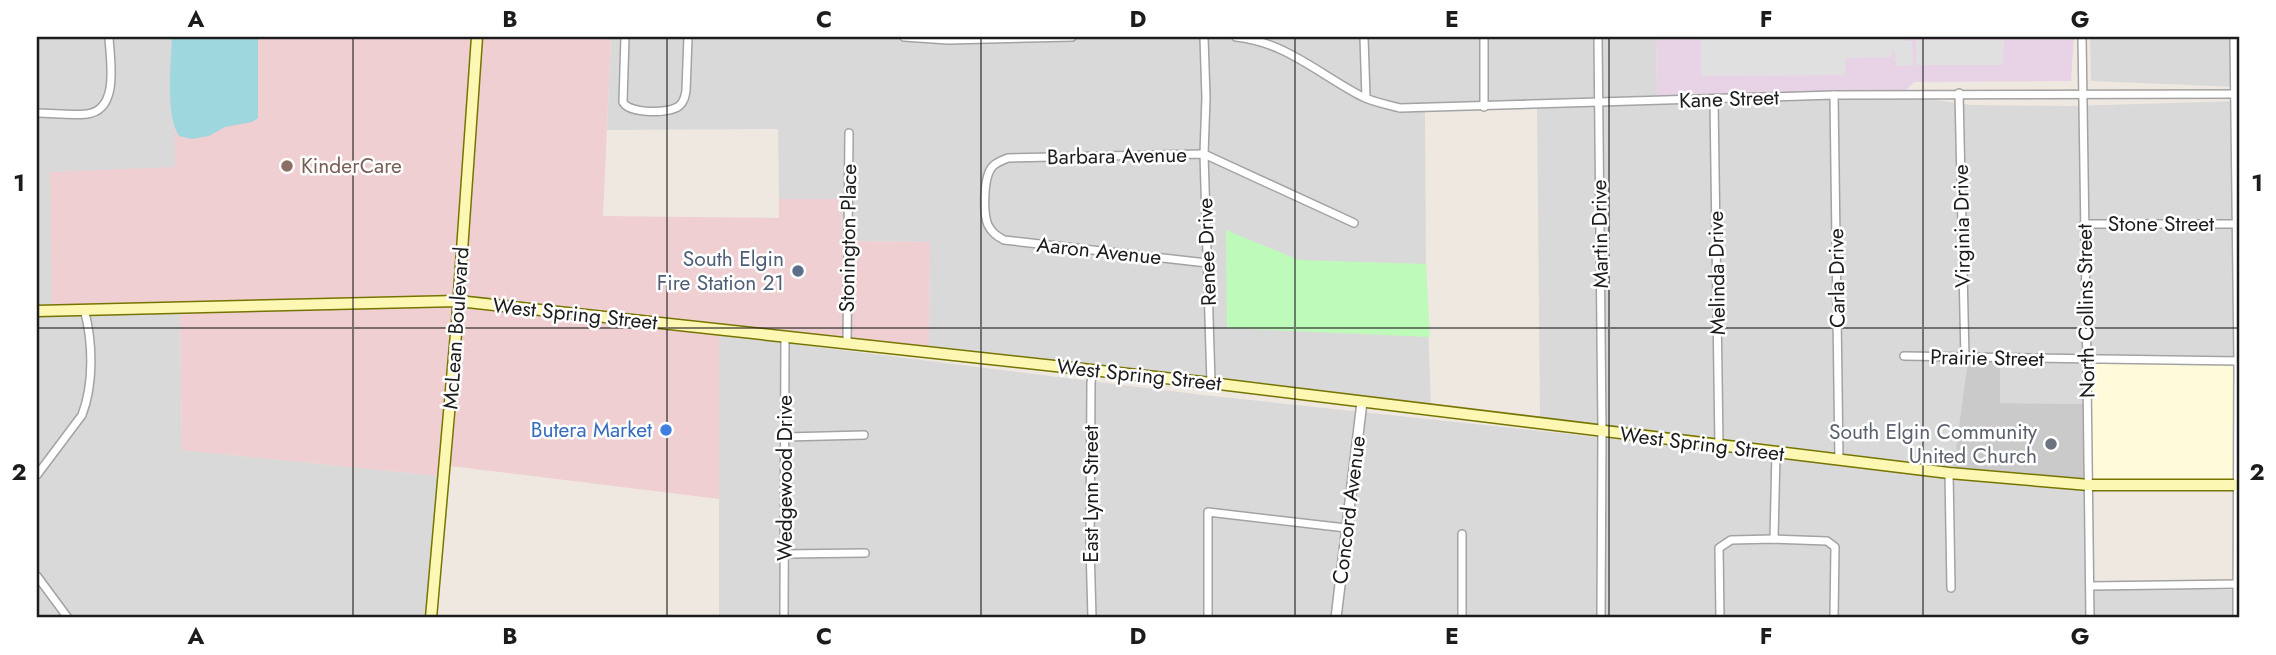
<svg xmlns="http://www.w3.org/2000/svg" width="2276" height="655" viewBox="0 0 2276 655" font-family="Jost,sans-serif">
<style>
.residential{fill:#dad9d9}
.commercial{fill:#f0cfd2}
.industrial{fill:#e8d3e6}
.education{fill:#fffbda}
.religious{fill:#cacaca}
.park{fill:#befbbb}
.parking{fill:#e0e0e0}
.water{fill:#9fd7de}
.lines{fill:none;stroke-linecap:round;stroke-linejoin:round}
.minor-casing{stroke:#a3a3a3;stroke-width:10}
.tertiary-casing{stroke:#a3a3a3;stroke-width:12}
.secondary-casing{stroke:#767500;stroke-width:13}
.minor{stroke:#fff;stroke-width:7}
.tertiary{stroke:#fff;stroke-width:9}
.secondary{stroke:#fcf7b2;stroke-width:10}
.grid{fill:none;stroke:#1c1c1c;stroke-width:2;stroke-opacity:0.55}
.education-dot{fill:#8d6e63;stroke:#fff;stroke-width:2.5}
.service-dot{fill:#5c6f8a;stroke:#fff;stroke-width:2.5}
.shop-dot{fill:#3f7fe0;stroke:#fff;stroke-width:2.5}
.worship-dot{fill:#6b7280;stroke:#fff;stroke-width:2.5}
.labels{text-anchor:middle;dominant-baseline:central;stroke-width:5;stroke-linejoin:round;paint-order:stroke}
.street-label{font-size:21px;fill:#1c1c1c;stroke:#fff}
.education-label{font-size:21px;fill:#785e54;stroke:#fff;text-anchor:start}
.service-label{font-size:21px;fill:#4e5e75;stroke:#fff;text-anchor:end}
.shop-label{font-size:21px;fill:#366cbe;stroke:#fff;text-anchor:end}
.worship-label{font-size:21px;fill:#5b616d;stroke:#fff;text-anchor:end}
.neatline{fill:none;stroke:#1c1c1c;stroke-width:2.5}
.grid-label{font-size:23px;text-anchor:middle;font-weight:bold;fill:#1c1c1c}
</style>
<rect width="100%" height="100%" fill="#eee8e1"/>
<g class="residential">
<path d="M37,37H173L176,168L51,172L52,307H37Z"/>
<path d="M611,37H929L930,50V37H1656L1657,98L1425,111L1426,264L1431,407L1208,378L929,347L930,242L842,241L841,199H779L778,129L607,130Z"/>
<path d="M2090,37H2239V87L2091,81Z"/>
<path d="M1901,95L1971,105L2070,106L2239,101V484L2236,363L2086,362V404L2000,403L1953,469L1540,420L1537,108L1838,99Z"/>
<path d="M180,311L182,450L440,476L428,618H37V315Z"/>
<path d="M719,335L1203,395L2085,489L2087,588L2239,590V618H719Z"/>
</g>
<g class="commercial">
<path d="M173,37H473L455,298L52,307L50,172L175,167Z"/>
<path d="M479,37H611L603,216L779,218V199H841L842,241L930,242L929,347L779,334L462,299Z"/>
<path d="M454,306L440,476L182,450L180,311Z"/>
<path d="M462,306L719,335V499L450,466Z"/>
</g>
<path class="industrial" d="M1656,37H2074L2071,81L1914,82L1901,95L1657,98Z"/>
<path class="education" d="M2091,362L2236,363L2235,484L2091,483Z"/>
<path class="religious" d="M1968,361L2000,362V403L2086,404V483L1953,471Z"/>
<path class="park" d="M1226,230L1299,260L1426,264L1430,337L1227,328Z"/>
<g class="parking">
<path d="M1701,37H1904L1905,41H1912L1913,65L1896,66L1895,51H1892L1891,57L1846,58L1845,75L1701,76Z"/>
<path d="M1916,40H2004L2003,65H1916Z"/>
</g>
<path class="water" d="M172,37H258V118L252,122L225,127L209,136L192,139L179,136C165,114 171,64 172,37Z"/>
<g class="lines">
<defs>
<g id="minor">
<path d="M625,37L623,102C629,114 669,114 679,106C684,102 685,97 686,91L688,37"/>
<path d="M904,37L948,40L1072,37"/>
<path d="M1204,37L1206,98L1204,154L1211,383"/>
<path d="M1236,37C1286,42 1320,75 1363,97C1374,102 1388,105 1400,108L1834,95L2239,94"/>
<path d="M1364,37L1366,98"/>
<path d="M1484,37V107"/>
<path d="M1598,37L1602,431L1601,618"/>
<path d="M2082,37C2084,231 2089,424 2090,618"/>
<path d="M2234,37L2238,361L2237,618"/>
<path d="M1959,93L1965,358"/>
<path d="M1834,95L1839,460"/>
<path d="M1714,100L1719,446"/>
<path d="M37,113C53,113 71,116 87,114C120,110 110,60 109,37"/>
<path d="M2084,224H2239"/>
<path d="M1207,263L1004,240C997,236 992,233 988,225C983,213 983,176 993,166C997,162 1003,160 1008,158L1204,154L1354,223"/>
<path d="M847,344L849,133"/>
<path d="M1904,356L2239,361"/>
<path d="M786,437L864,435"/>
<path d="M1949,473L1951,588"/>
<path d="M37,475L82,415C94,384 93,341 84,309"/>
<path d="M1462,534V618"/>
<path d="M1774,539L1776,453"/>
<path d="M784,554L865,553"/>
<path d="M37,576L68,618"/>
<path d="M2090,586L2239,584"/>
<path d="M784,618L785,337"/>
<path d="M1092,618L1090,545L1091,383L1093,369"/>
<path d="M1208,618V512L1346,528"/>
<path d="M1720,618L1719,548L1731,540L1774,539L1827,541L1835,547L1834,618"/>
</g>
<path id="tertiary" d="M1336,618L1362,402"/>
<g id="secondary">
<path d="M37,311L458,301L1211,383L1949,473L2089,485H2239"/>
<path d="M431,618L457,322L477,37"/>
</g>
</defs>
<use href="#minor" class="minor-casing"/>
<use href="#tertiary" class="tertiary-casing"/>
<use href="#secondary" class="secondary-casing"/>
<use href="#minor" class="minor"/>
<use href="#tertiary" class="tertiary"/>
<use href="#secondary" class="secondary"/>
</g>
<path class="grid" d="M353,37V618M667,37V618M981,37V618M1295,37V618M1609,37V618M1923,37V618M37,328H2239"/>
<circle class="education-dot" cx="287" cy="166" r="7"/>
<circle class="service-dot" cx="798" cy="271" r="7"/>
<circle class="shop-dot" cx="666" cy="430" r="7"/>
<circle class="worship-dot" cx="2051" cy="444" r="7"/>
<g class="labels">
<g class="street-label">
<text transform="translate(1729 99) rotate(-2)">Kane Street</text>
<text transform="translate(1117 156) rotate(-1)">Barbara Avenue</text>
<text x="2161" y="224">Stone Street</text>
<text transform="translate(1962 226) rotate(-91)">Virginia Drive</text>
<text transform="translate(1600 234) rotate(-91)">Martin Drive</text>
<text transform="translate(848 238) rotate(-89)">Stonington Place</text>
<text transform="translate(1099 251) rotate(6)">Aaron Avenue</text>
<text transform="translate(1207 252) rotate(-92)">Renee Drive</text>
<text transform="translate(1717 273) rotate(-91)">Melinda Drive</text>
<text transform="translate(1837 278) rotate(-91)">Carla Drive</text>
<text transform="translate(2086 311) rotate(-91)">North Collins Street</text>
<text transform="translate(575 314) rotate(6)">West Spring Street</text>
<text transform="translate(456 328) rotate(-86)">McLean Boulevard</text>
<text transform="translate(1987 358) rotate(1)">Prairie Street</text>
<text transform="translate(1139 375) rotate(6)">West Spring Street</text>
<text transform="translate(1702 444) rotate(7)">West Spring Street</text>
<text transform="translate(785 478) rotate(-90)">Wedgewood Drive</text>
<text transform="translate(1091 494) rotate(-90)">East Lynn Street</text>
<text transform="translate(1349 510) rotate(-83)">Concord Avenue</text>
</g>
<g class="education-label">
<text x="301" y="166">KinderCare</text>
</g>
<g class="service-label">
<text x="784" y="259">South Elgin<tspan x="784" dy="24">Fire Station 21</tspan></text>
</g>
<g class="shop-label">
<text x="652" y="430">Butera Market</text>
</g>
<g class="worship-label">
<text x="2037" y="432">South Elgin Community<tspan x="2037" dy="24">United Church</tspan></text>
</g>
</g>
<rect width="2276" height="655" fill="none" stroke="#ffffff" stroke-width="77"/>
<rect x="38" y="38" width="2200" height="578" class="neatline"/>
<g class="grid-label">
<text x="196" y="27">A</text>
<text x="510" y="27">B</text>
<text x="824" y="27">C</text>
<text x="1138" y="27">D</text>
<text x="1452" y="27">E</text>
<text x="1766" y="27">F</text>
<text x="2080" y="27">G</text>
<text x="19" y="191">1</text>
<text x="2257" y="191">1</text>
<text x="19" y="480">2</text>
<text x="2257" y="480">2</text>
<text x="196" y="644">A</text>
<text x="510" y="644">B</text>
<text x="824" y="644">C</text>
<text x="1138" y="644">D</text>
<text x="1452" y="644">E</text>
<text x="1766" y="644">F</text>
<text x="2080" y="644">G</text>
</g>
</svg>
